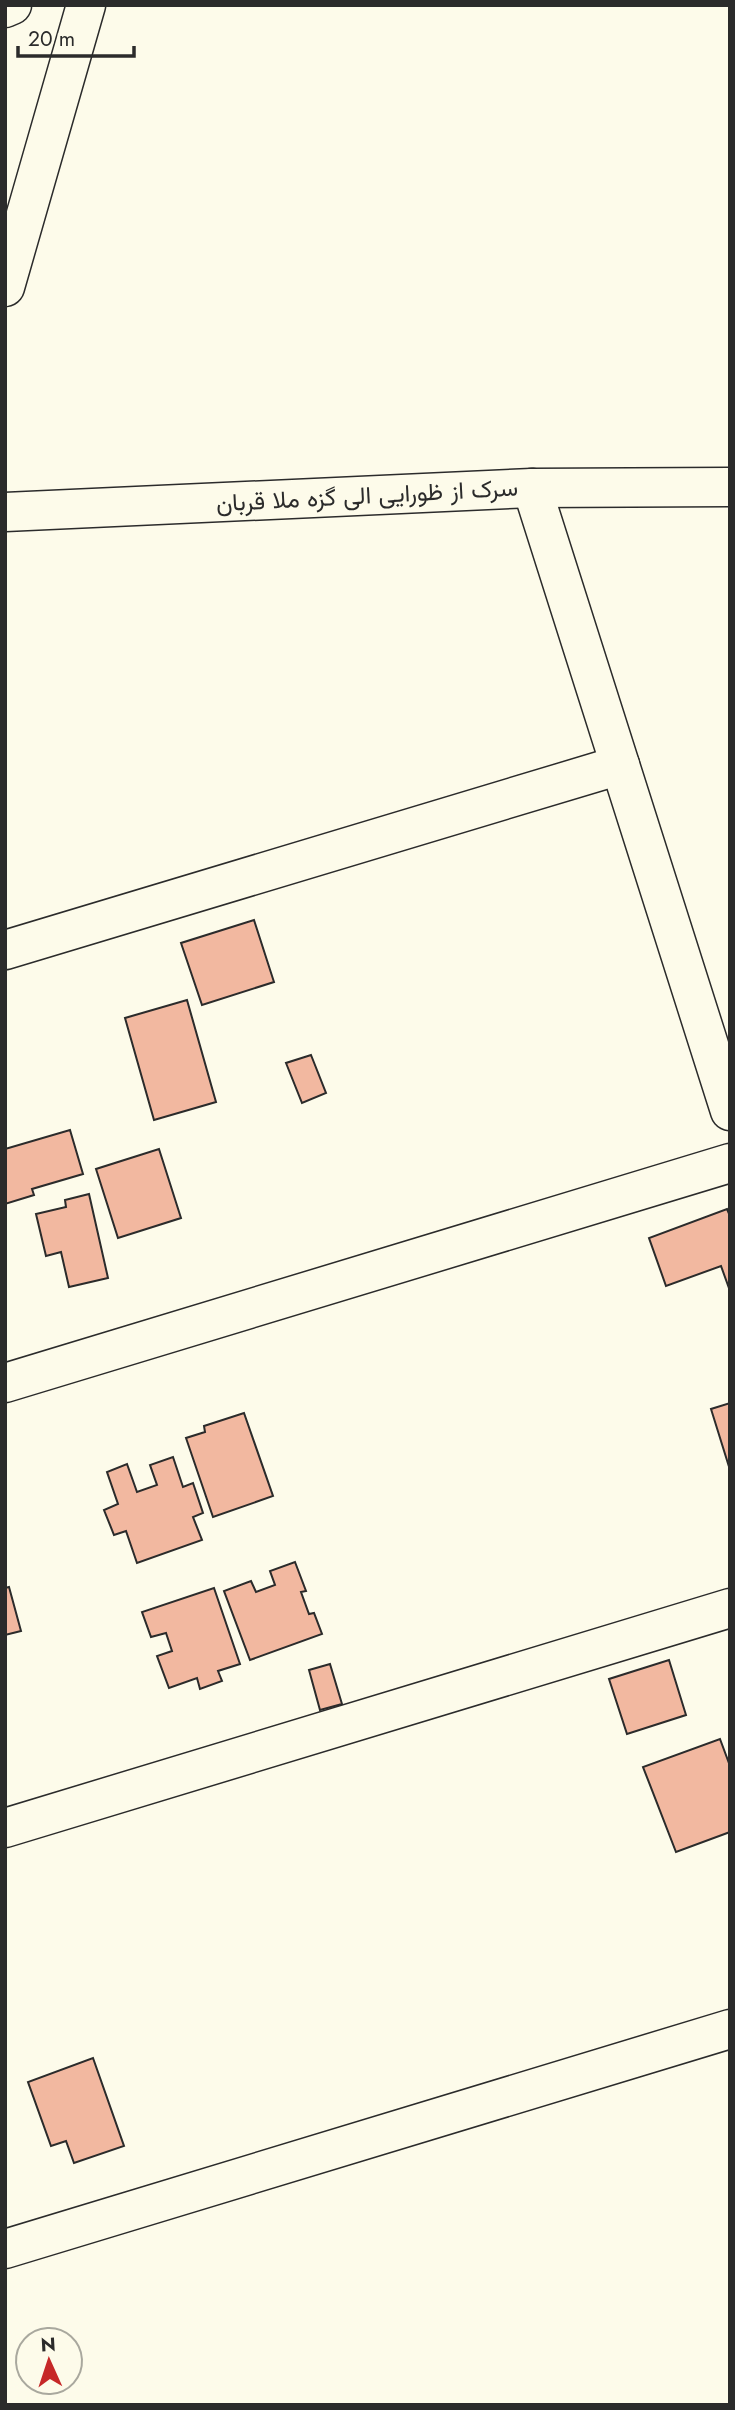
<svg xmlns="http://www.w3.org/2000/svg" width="735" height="2410" viewBox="0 0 735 2410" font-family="Jost,Vazirmatn,sans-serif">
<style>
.building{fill:#f2b8a0;stroke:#2b2b2b;stroke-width:2}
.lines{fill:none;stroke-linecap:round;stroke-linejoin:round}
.minor-casing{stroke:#2b2b2b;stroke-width:41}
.minor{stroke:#fdfbea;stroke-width:38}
.labels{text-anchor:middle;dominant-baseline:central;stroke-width:5;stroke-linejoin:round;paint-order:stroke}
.street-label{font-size:24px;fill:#2b2b2b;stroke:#fdfbea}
</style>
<rect width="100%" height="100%" fill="#fdfbea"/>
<g class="building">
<path d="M254,920L274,982L202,1005L181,943Z"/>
<path d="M187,1000L216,1102L154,1120L125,1018Z"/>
<path d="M311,1055L326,1093L302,1103L286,1063Z"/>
<path d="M70,1130L83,1174L32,1189L34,1195L5,1204V1149Z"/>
<path d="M159,1149L181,1218L118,1238L96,1169Z"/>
<path d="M89,1194L108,1278L69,1287L61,1252L46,1256L36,1214L66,1207L65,1200Z"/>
<path d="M727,1209L730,1216V1291L721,1266L666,1286L649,1238Z"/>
<path d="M730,1403V1470L711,1409Z"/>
<path d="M244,1413L273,1496L213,1517L186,1438L205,1432L204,1426Z"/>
<path d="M173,1457L183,1487L193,1483L203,1513L193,1517L202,1540L137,1563L126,1531L114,1535L104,1510L118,1504L107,1472L127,1464L137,1492L157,1485L150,1465Z"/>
<path d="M295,1562L306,1591L301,1592L309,1614L314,1613L322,1634L250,1660L224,1591L251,1581L256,1592L275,1585L270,1571Z"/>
<path d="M9,1587L21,1631L5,1635V1588Z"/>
<path d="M214,1588L240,1664L218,1671L222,1681L200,1689L197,1678L169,1688L157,1656L172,1651L166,1633L151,1637L142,1612Z"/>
<path d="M669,1660L686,1715L627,1734L609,1679Z"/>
<path d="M330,1664L342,1704L320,1710L309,1670Z"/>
<path d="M720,1739L730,1766V1832L676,1852L643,1767Z"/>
<path d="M93,2058L124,2146L74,2163L66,2141L51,2146L28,2082Z"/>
</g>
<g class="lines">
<defs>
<g id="minor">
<path d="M5,8L12,5"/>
<path d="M5,287L86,5"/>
<path d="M532,488L730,1111"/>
<path d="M5,512L532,488L730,487"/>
<path d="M5,950L620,765"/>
<path d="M5,1383L730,1163"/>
<path d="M5,1828L730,1608"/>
<path d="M5,2249L730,2029"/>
</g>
</defs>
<use href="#minor" class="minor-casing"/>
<use href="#minor" class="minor"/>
</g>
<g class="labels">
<g class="street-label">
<text transform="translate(367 495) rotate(-3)">سرک از ظورایی الی گزه ملا قربان</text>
</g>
</g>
<rect width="735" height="2410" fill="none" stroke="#2b2b2b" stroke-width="14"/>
<g transform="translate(49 2361) rotate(357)"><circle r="33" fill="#fdfbea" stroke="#a9a89e" stroke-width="2"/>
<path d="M0-5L12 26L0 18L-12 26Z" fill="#c62828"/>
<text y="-10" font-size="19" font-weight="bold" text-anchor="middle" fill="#2b2b2b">N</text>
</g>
<path d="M18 46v10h116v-10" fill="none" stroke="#2b2b2b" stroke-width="3.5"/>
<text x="28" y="46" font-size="21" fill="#2b2b2b" stroke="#fdfbea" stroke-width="5" paint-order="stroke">20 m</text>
</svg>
